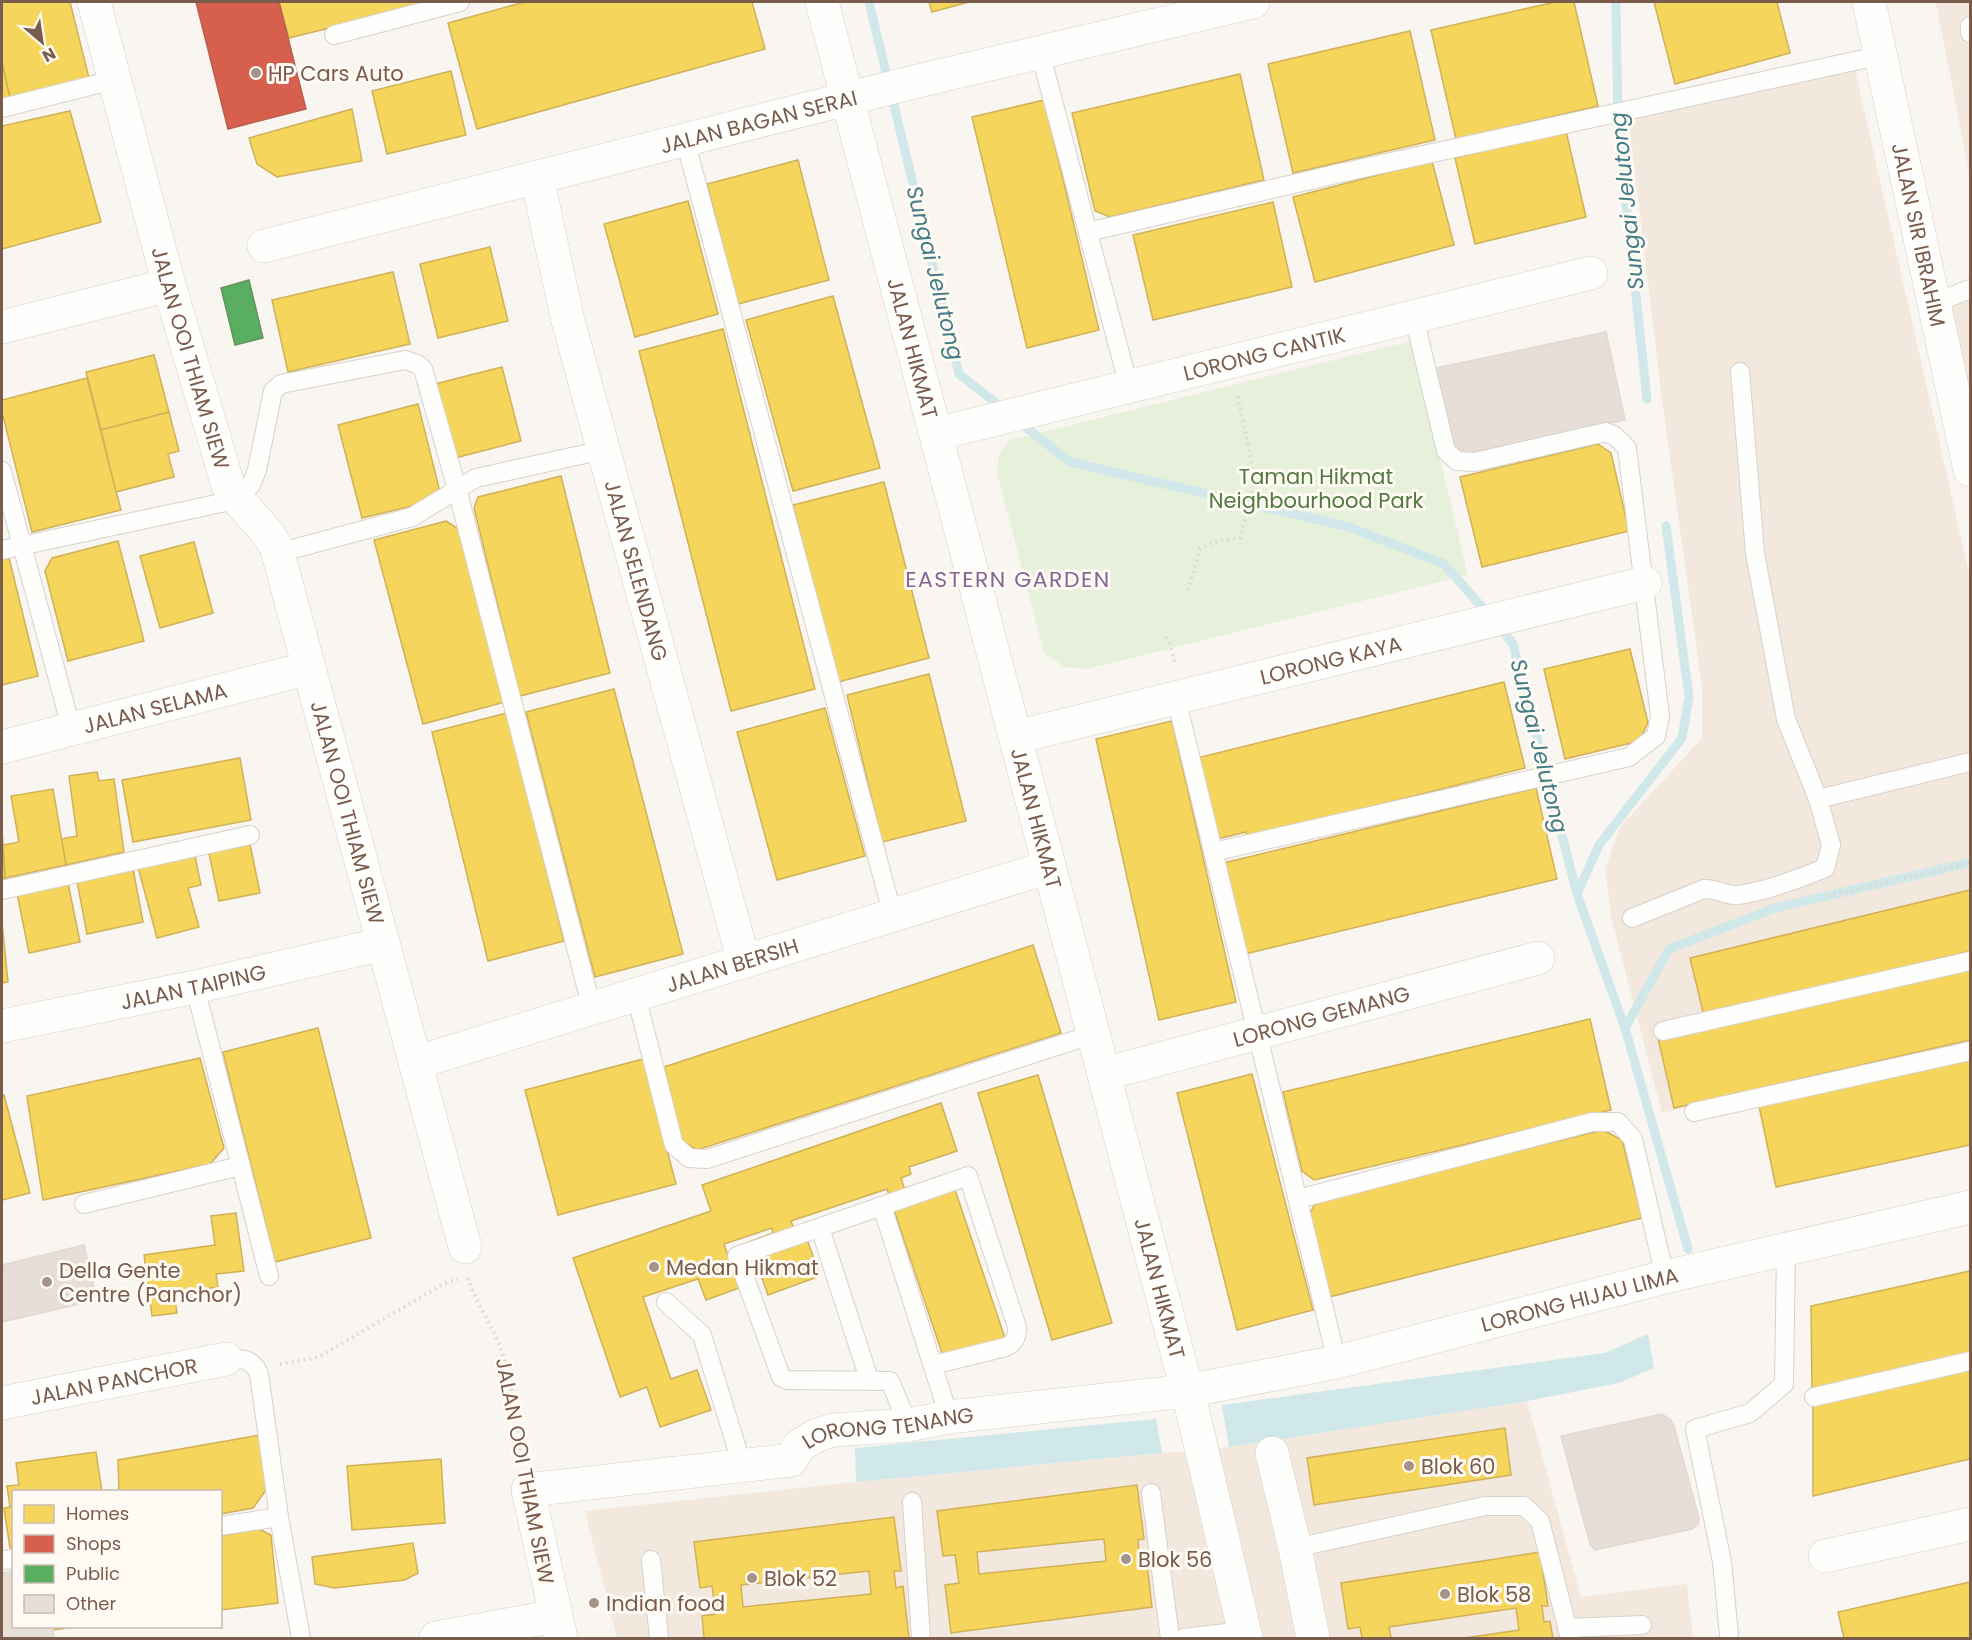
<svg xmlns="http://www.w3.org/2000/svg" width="1972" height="1640" viewBox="0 0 1972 1640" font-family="Poppins,sans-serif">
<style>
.residential{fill:#f2e8de}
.green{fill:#e7f0db}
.water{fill:#d0e8ea}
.homes{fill:#f6d55c;stroke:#d1b158;stroke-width:1.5;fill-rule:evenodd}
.shops{fill:#d6604d;stroke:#ba5f4d;stroke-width:1.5}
.public{fill:#5aae61;stroke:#64955b;stroke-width:1.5}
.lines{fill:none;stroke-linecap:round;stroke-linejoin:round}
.stream{stroke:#d0e8ea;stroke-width:9}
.building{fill:#e6ded7;stroke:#e2d8d2;stroke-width:1.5}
.service-casing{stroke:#d7d1cb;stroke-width:20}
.minor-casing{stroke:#d7d1cb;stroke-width:34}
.path{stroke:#dcd5d0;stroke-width:4;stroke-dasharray:1.5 4.5;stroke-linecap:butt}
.service{stroke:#fefefd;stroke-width:18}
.minor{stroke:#fefefd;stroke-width:33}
.poi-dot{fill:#a69286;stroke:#fffaf3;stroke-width:2}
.labels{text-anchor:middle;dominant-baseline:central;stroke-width:6;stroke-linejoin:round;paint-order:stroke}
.poi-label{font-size:21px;fill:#7a5c4d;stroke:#fffaf3;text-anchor:start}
.street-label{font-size:21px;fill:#7a5c4d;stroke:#fffaf3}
.park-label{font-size:21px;fill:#537a41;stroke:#fffaf3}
.water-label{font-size:22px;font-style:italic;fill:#437c86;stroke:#fffaf3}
.neighbourhood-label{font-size:22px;letter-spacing:1.5px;fill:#846695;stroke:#fffaf3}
</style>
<rect width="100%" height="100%" fill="#f9f5f0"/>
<g class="residential">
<path d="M1936,2H1970V178Z"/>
<path d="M1855,70L1970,578V1041L1662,1113L1611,916L1605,869L1620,827L1702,738V687L1662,400L1628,116Z"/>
<path d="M1970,289V470L1934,303Z"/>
<path d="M1527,1401L1581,1597L1687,1584L1693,1638H617L585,1511L856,1482L1229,1447Z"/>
</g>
<path class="green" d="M1411,341L1468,575L1086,669L1064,667L1044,653L997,472L999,454L1010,440Z"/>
<g class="water">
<path d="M1648,1334L1654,1368L1619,1383L1527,1401L1229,1447L1222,1405L1605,1353Z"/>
<path d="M1156,1419L1162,1453L856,1482L855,1448Z"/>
</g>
<g class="homes">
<path d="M2,2H70L89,78L10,98L2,63Z"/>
<path d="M279,2H433L289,38Z"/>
<path d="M525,2H752L765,49L477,129L448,23Z"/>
<path d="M929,2H969L932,12Z"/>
<path d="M1555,2H1574L1598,106L1456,139L1431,30Z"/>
<path d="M1654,2H1777L1790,53L1675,84Z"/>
<path d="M1410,31L1435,140L1293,173L1268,64Z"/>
<path d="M2,63L10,98L2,100Z"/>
<path d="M451,71L466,135L387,154L372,91Z"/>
<path d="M1240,74L1264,180L1110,217L1095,211L1072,113Z"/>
<path d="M1044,100L1099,330L1027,348L972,117Z"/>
<path d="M352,109L362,161L277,177L257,164L249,138Z"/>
<path d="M70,111L101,222L2,249V126Z"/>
<path d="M1566,131L1586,217L1475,244L1455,158Z"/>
<path d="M798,160L829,280L738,304L707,184Z"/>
<path d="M1432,161L1454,245L1315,282L1293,197Z"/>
<path d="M688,201L718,314L635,337L604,224Z"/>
<path d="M1273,202L1292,287L1153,320L1133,235Z"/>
<path d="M490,247L508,321L438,338L420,264Z"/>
<path d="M393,272L410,344L288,372L272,300Z"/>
<path d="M833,296L880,468L793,491L746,320Z"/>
<path d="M723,329L815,689L731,711L639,351Z"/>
<path d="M154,355L169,412L101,430L86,372Z"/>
<path d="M502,367L521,441L455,458L435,384Z"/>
<path d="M87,378L121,510L32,532L2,412V400Z"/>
<path d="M418,404L439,488L428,502L362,518L338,425Z"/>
<path d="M169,412L179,451L168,454L174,477L116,492L101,430Z"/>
<path d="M1598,444L1611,453L1629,531L1482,567L1460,477Z"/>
<path d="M561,476L610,673L520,696L474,508L478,497Z"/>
<path d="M884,482L929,658L838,682L793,505Z"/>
<path d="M446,521L460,530L505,702L423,724L374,540Z"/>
<path d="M118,541L144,641L68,661L45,571L52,558Z"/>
<path d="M194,542L213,613L160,628L140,556Z"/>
<path d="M9,558L38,676L2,685V560Z"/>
<path d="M1630,649L1648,723L1639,741L1565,759L1544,669Z"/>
<path d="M929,674L966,821L882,842L847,695Z"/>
<path d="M1504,682L1525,768L1247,838L1246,832L1217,839L1197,758Z"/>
<path d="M614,689L683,954L595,977L526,712Z"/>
<path d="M825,708L865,856L777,880L737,732Z"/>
<path d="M507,713L564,941L488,961L432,732Z"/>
<path d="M1172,721L1236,1002L1159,1020L1096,739Z"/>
<path d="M240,758L251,820L133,842L122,780Z"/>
<path d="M97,772L99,781L114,779L124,852L66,865L61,839L77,836L69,776Z"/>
<path d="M1536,788L1557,879L1245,954L1223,863Z"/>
<path d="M53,789L66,865L5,878L3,845L19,842L11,796Z"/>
<path d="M2,829L5,878L2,879Z"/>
<path d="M250,844L260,893L219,901L209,853Z"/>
<path d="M195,856L201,885L188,888L199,927L157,938L138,867Z"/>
<path d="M133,869L143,922L87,934L77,881Z"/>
<path d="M68,883L80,942L29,953L17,893Z"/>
<path d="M1970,890V951L1704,1016L1690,958Z"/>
<path d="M2,923L8,982L2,983Z"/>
<path d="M1033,945L1061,1033L697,1150L682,1141L664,1067Z"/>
<path d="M1970,967V1040L1674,1108L1658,1038Z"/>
<path d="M1590,1019L1611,1110L1314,1180L1302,1171L1283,1092Z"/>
<path d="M318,1028L371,1238L275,1262L223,1052Z"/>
<path d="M200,1058L224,1148L210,1164L43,1200L27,1096Z"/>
<path d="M643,1059L676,1184L558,1215L525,1090Z"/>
<path d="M1970,1060V1145L1776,1187L1759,1106Z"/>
<path d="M1252,1074L1313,1310L1237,1330L1177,1093Z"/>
<path d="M1038,1075L1112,1323L1052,1340L978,1093Z"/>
<path d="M4,1095L30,1193L2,1200V1096Z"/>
<path d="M941,1103L957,1151L909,1167L911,1174L901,1178L905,1190L950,1175L1005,1338L944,1359L887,1189L791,1221L794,1229L803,1228L820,1276L768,1295L749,1242L773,1233L772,1228L724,1244L739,1288L706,1300L698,1279L643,1297L671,1379L697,1370L711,1410L660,1427L647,1387L620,1397L573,1258L711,1211L702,1185Z"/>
<path d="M1603,1130L1622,1140L1642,1218L1329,1297L1309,1215L1317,1200Z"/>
<path d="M236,1213L244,1271L216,1274L218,1287L174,1293L177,1313L152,1316L144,1255L215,1245L211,1216Z"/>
<path d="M1970,1271V1352L1812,1389L1811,1306Z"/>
<path d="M1970,1370V1459L1813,1496V1405Z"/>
<path d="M1505,1428L1511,1475L1314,1505L1307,1458Z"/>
<path d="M260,1435L266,1490L253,1508L220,1514V1492H119L118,1460Z"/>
<path d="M96,1452L102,1492H14V1547L10,1548L4,1508L10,1507L7,1486L19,1485L16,1463Z"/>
<path d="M441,1459L445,1523L352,1530L347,1466Z"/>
<path d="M1137,1485L1144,1539L1138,1540L1139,1556L1146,1555L1152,1607L951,1633L945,1585L959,1583L955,1555L943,1556L937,1511ZM1104,1539L1106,1561L979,1574L977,1552Z"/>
<path d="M894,1517L901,1571H894L896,1588L903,1586L909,1638H704L702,1616L716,1614L712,1586L700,1588L694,1542ZM869,1571L871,1594L743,1607L741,1585Z"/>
<path d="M259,1529L271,1535L278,1603L220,1610V1536Z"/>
<path d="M413,1543L418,1573L405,1580L334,1588L315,1584L312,1557Z"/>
<path d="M1540,1552L1548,1606H1542L1544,1622L1550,1621L1553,1638H1464L1519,1630L1516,1608L1389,1627L1391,1638H1362L1360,1627L1348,1629L1341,1583Z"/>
<path d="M1970,1582V1638H1844L1838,1612Z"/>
<path d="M53,1626H83L53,1630Z"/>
</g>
<path class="shops" d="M196,2H279L306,109L228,129Z"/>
<path class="public" d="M249,280L263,338L235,345L221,288Z"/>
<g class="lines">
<g class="stream">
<path d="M869,2L959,374L1005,410"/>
<path d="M1616,2L1618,129L1647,399"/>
<path d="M1018,421L1070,462L1349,527L1444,564L1489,615"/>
<path d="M1498,626L1513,644L1577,894L1625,1028L1688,1249"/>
<path d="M1577,894L1599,845L1682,738L1689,697L1666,526"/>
<path d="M1625,1028L1669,949L1775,908L1968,863"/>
</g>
</g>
<g class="building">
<path d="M1606,332L1625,420L1469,453L1452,446L1436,368Z"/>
<path d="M84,1245L97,1300L2,1322V1265Z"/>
<path d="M1662,1414L1671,1420L1674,1426L1699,1518L1698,1524L1692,1529L1595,1550L1590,1544L1561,1436Z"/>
<path d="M14,1571V1626H53L54,1638H2V1573Z"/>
</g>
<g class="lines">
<defs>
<g id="service">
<path d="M1970,26V33"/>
<path d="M334,35L460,2"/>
<path d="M1040,52L1129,387"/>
<path d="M2,108L114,80"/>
<path d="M685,140L893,916"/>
<path d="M1088,232L1336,174L1882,55"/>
<path d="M1934,303L1970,289"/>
<path d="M2,471L72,731"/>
<path d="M2,550L235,500L251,485L257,470L273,391L281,384L405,360L417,364L423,369L457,489L592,1009"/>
<path d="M278,553L412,517L476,478L603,450"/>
<path d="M1176,698L1337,1362"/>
<path d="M1818,799L1970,762"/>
<path d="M1213,852L1629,757L1656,736L1660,716L1627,448L1615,436L1606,432L1475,462L1457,461L1446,451L1414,317"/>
<path d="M2,890L250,835"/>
<path d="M1632,918L1704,889C1716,888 1724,895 1735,895C1758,894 1804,877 1825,868L1831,845L1818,799L1786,719L1755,553L1740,372"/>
<path d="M195,987L269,1276"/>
<path d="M636,995L674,1145L689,1158L707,1159L1094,1034"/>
<path d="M1663,1031L1970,961"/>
<path d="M1694,1112L1970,1051"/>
<path d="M1298,1199L1592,1122H1618L1633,1139L1665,1277"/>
<path d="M84,1204L240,1166"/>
<path d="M882,1206L968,1176L1017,1327C1017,1338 1015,1342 1006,1347L933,1365"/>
<path d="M820,1228L869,1379"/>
<path d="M666,1302L702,1335L742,1465"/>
<path d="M226,1359C242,1358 253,1359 259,1374L279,1517L301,1638"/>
<path d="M1814,1397L1970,1361"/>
<path d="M908,1425L890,1381L787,1380L781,1377L737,1256L882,1206L949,1417"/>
<path d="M1151,1493L1170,1638"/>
<path d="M912,1502L921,1638"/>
<path d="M220,1526L279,1517"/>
<path d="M1295,1548L1485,1506H1524L1540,1521L1570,1638"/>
<path d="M2,1560L14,1559"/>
<path d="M651,1560L659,1638"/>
<path d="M1567,1628L1642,1625"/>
<path d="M1729,1635L1722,1562L1695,1429L1750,1413L1784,1384L1786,1249"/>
<path d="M1184,1638L1244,1631"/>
</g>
<g id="minor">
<path id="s1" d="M94,2L169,285L228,485C241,510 270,527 278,553L465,1247"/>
<path id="s2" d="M822,2L1193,1413L1246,1638"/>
<path id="s3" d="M1869,2L1970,470"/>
<path id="s4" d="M537,177L567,317L744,962"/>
<path id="s5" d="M264,246L914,82L1253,2"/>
<path d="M2,327L169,285"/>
<path id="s6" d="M936,434L1591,273"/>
<path id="s7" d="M1016,737L1645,583"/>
<path id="s8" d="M2,747L309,668"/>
<path id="s9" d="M2,1026L195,987L383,944"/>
<path id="s10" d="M415,1063L1049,867"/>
<path id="s11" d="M1104,1074L1538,958"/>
<path id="s12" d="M2,1403L226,1359"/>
<path d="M1272,1453L1295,1548L1313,1638"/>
<path d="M1825,1556L1970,1524"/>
<path d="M436,1638L555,1616"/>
<path id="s13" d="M561,1638L528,1490L791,1460L799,1446L815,1436L833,1430L908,1425L949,1417L1187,1391L1337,1362L1665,1277L1970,1207"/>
</g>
</defs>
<use href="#service" class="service-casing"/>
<use href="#minor" class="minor-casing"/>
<g class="path">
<path d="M1188,590L1200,549L1214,542L1240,538L1254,487L1252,464L1237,392"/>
<path d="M1167,637L1176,665"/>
<path d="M1828,896L1970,863"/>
<path d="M468,1278C477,1306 495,1329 504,1358C514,1389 516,1426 522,1458"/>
<path d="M280,1364L319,1357L445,1283L458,1279"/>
</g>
<use href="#service" class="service"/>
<use href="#minor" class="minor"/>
</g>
<g class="poi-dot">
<circle cx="256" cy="73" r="6"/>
<circle cx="654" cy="1267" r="6"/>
<circle cx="47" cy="1282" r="6"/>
<circle cx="1409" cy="1466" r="6"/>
<circle cx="1126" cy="1559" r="6"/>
<circle cx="752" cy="1578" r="6"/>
<circle cx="1445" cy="1594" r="6"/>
<circle cx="594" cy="1603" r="6"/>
</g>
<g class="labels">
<g class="poi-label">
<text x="268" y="73">HP Cars Auto</text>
<text x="666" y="1267">Medan Hikmat</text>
<text x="59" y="1270">Della Gente<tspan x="59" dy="24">Centre (Panchor)</tspan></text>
<text x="1421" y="1466">Blok 60</text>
<text x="1138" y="1559">Blok 56</text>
<text x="764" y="1578">Blok 52</text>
<text x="1457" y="1594">Blok 58</text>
<text x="606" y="1603">Indian food</text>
</g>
<g class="street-label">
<text stroke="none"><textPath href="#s5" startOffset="510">JALAN BAGAN SERAI</textPath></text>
<text stroke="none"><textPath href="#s3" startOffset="238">JALAN SIR IBRAHIM</textPath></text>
<text stroke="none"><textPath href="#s2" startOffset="358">JALAN HIKMAT</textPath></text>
<text stroke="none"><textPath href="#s6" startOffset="338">LORONG CANTIK</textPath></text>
<text stroke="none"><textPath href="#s1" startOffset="369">JALAN OOI THIAM SIEW</textPath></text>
<text stroke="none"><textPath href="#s4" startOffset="406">JALAN SELENDANG</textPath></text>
<text stroke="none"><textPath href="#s7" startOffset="324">LORONG KAYA</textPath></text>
<text stroke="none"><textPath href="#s8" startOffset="158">JALAN SELAMA</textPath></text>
<text stroke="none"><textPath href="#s1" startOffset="855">JALAN OOI THIAM SIEW</textPath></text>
<text stroke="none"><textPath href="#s2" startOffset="844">JALAN HIKMAT</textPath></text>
<text stroke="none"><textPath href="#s10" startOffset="332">JALAN BERSIH</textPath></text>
<text stroke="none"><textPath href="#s9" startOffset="195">JALAN TAIPING</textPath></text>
<text stroke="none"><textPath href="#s11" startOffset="225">LORONG GEMANG</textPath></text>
<text stroke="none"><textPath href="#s2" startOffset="1330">JALAN HIKMAT</textPath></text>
<text stroke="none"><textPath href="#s13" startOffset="1230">LORONG HIJAU LIMA</textPath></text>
<text stroke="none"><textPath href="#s12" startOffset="114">JALAN PANCHOR</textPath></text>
<text stroke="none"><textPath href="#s13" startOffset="525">LORONG TENANG</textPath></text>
<text transform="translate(525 1471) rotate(79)">JALAN OOI THIAM SIEW</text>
</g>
<g class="park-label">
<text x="1316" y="476">Taman Hikmat<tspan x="1316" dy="24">Neighbourhood Park</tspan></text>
</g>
<g class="water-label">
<text transform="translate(1627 201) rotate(-96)">Sungai Jelutong</text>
<text transform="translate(935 273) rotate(76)">Sungai Jelutong</text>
<text transform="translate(1539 746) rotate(76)">Sungai Jelutong</text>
</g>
<g class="neighbourhood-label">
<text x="1008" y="579">EASTERN GARDEN</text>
</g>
</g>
<rect width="1972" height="1640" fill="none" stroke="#7a5c4d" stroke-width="6"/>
<rect x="12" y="1490" width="210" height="138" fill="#fffaf3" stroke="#cabbb1" stroke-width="1.5"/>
<rect x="24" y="1505" width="30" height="18" fill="#f6d55c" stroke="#cabbb1" stroke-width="1.5"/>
<text x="66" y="1520" font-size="18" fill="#7a5c4d">Homes</text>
<rect x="24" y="1535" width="30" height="18" fill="#d6604d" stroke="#cabbb1" stroke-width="1.5"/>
<text x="66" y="1550" font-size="18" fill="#7a5c4d">Shops</text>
<rect x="24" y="1565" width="30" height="18" fill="#5aae61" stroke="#cabbb1" stroke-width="1.5"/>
<text x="66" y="1580" font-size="18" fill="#7a5c4d">Public</text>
<rect x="24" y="1595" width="30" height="18" fill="#e6ded7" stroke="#cabbb1" stroke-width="1.5"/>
<text x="66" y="1610" font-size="18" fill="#7a5c4d">Other</text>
<g transform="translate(42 42) rotate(151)" stroke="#fffaf3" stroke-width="4.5" paint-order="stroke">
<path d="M0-4.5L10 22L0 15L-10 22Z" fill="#7a5c4d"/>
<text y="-9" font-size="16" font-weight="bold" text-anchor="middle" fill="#7a5c4d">N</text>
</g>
</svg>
